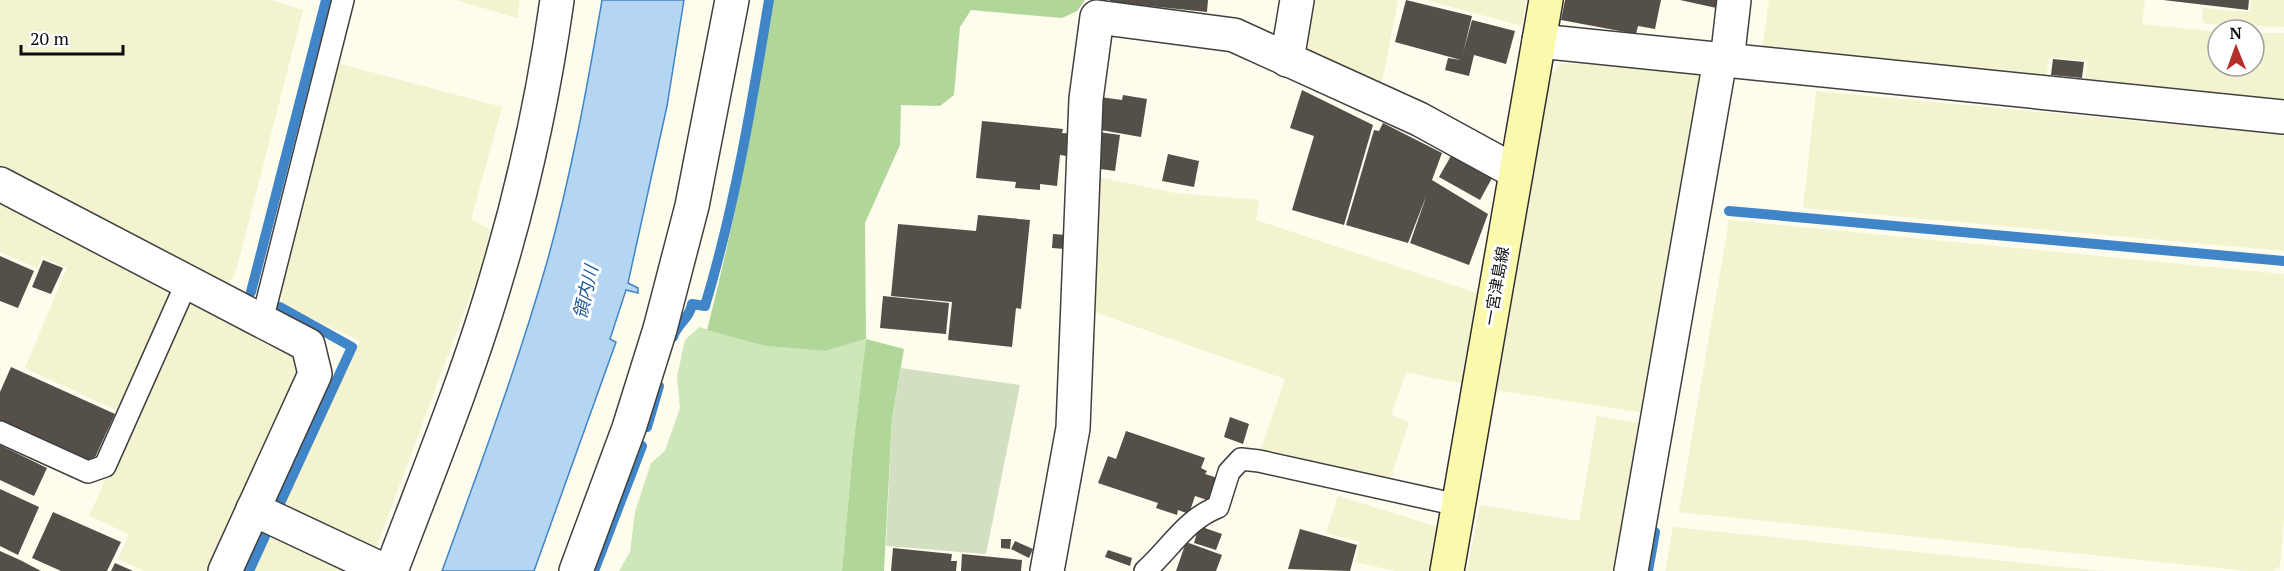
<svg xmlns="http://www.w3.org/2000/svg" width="2284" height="571" viewBox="0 0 2284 571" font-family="'PT Serif','Noto Sans JP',serif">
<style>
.farmland{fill:#f3f3cf}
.green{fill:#cde7b9}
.forest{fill:#b0d799}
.cemetery{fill:#d2dfc0}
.water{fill:#b4d6f3;stroke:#3f85c7;stroke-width:1.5}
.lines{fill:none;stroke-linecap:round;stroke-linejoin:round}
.stream{stroke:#3f85c7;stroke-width:10}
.building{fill:#554f4a}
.service-casing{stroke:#404040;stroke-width:24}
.minor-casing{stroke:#404040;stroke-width:36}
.secondary-casing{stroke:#2f2f2f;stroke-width:36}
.service{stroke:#fff;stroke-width:21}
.minor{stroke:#fff;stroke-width:33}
.secondary{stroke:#fbf9ab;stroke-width:33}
.labels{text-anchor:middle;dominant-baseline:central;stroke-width:6;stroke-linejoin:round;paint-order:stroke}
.street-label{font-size:16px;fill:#0d0d0d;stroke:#fff}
.water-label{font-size:18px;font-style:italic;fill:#1c5898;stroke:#fff}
</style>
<rect width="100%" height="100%" fill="#fefced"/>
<g class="farmland">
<path d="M0,0H271L303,10L235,275L227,284L0,168Z"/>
<path d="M456,0H520L517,18Z"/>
<path d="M1307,0H1398L1381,87L1301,48Z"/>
<path d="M1426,0H1526L1522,26Z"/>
<path d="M1769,0H2145L2142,24L2218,32V66H2254V33H2284V102L2086,82L2087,61L2049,57L2046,78L1762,49Z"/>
<path d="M2251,0H2284V27L2205,24L2202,20L2203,8L2250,12Z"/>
<path d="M337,63L502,107L471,219L490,230L482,264L372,559L278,514L360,341L282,305L281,284Z"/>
<path d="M1563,63L1701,72L1706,82L1651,414L1497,390L1551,75Z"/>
<path d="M1816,91L2284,135V251L1803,208Z"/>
<path d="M1093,176L1175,193L1259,200L1256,220L1477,293L1463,384L1406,372L1391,415L1409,422L1390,480L1261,449L1285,379L1086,309Z"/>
<path d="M0,202L174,293L124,414L25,368L67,268L42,256L37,268L0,252Z"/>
<path d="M1729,220L2284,274V519L2280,566L2273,571H2247L1679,512Z"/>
<path d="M194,300L295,349L301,375L211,571H144L118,559L129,534L89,516L180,314Z"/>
<path d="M1597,416L1649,425L1624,571H1467L1480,505L1579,521Z"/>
<path d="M1338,496L1438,527L1430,571H1395L1355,562L1360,542L1326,533Z"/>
<path d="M273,525L367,571H253Z"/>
<path d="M1673,527L2062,567L2104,571H1665Z"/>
</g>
<path class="green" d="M699,327L765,346L825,351L866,339L853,448L842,571H619L630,552L635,512L651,463L665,451L680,408L677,377L685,340Z"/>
<path class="forest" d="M773,0H1085L1077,11L1062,18L971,10L960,27L954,95L940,106L901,105L900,145L865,223L866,339L904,349L892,419L884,571H842L853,448L866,339L825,351L765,346L707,330C735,221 756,111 773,0Z"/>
<path class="cemetery" d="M901,368L1020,385L986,554L886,546L892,419Z"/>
<path class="water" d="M602,0H684L667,106L628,283L638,288V293L626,290L610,339L616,342L534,571H442C479,469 517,367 547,262C571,176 587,88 602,0Z"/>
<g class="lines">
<g class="stream">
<path d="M1729,211L2284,261"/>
<path d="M251,292L326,0"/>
<path d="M673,337C677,324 690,318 692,304L705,306C735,206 752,103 769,0"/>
<path d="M647,427L659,386"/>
<path d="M275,514L352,347L280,307"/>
<path d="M249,571L266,534"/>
<path d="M594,571L642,446"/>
<path d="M1648,571L1655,532"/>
</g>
</g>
<g class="building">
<path d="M1110,0H1208L1207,12L1110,2Z"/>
<path d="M1406,0L1472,16L1463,53L1472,20L1515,31L1506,64L1474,55L1469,76L1445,70L1448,58L1461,60L1395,42Z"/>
<path d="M1565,0H1661L1655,29L1638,26L1636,34L1561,20Z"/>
<path d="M1680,0H1722L1721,9Z"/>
<path d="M2163,0H2249L2248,10Z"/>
<path d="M2053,59L2084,62L2082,78L2051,75Z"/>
<path d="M1302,90L1373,125L1344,225L1292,210L1314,136L1290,128Z"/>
<path d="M1123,95L1147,99L1141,137L1095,129L1100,97L1122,100Z"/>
<path d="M982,121L1063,129L1062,133L1076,134L1073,157L1060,155L1057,186L1040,184V190L1015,188L1016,182L976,178Z"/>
<path d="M1383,123L1442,153L1432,180L1488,214L1469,265L1410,243L1427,194L1408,243L1346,225L1374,130L1379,131Z"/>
<path d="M1099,132L1120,135L1115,171L1093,168Z"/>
<path d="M1168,154L1199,161L1194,187L1162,181Z"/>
<path d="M1452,154L1492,178L1480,200L1439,177Z"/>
<path d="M978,215L1030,220L1021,309L1016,308L1012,347L948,340L952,302L891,296L898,224L976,231Z"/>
<path d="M1053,234L1067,235L1065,249L1052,248Z"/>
<path d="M0,256L34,271L18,308L0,301Z"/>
<path d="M43,260L63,268L51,294L32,287Z"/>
<path d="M883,296L949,303L946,334L880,328Z"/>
<path d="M11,367L115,414L91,466L0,425V392Z"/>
<path d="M1230,417L1249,424L1243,444L1224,437Z"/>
<path d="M1126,431L1205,458L1201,468L1207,471L1205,474L1221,479L1213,502L1195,496L1189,514L1178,510L1177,515L1156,508L1158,503L1098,483L1108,456L1116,459Z"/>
<path d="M0,445L47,468L34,496L0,480Z"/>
<path d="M0,489L39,507L18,555L0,546Z"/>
<path d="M53,512L121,542L107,571H61L32,558Z"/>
<path d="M1199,526L1222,534L1216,550L1194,543Z"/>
<path d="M1300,529L1357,545L1350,571L1288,569Z"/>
<path d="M1001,539H1011L1010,549L1001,548Z"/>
<path d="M1015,541L1033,549L1029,558L1011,549Z"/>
<path d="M1186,542L1222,555L1216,571H1176Z"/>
<path d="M893,548L952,554L951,561H957L956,571H891Z"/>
<path d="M1108,550L1132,558L1130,566L1105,557Z"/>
<path d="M0,551L20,560L41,571H0Z"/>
<path d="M962,554L1022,560L1021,571H961Z"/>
<path d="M115,563L133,571H111Z"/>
</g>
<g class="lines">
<defs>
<g id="service">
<path d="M262,321L343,0"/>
<path d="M0,432L88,472L105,466L187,282"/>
<path d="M1145,571C1171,548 1185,520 1218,507L1229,472L1241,459L1259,461L1458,505"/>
</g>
<g id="minor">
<path d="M1539,41L2284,117"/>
<path d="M1287,60L1297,0"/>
<path d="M1727,61L1734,0"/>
<path d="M0,184L308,345L315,374L225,571"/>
<path d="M253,509L385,571"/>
<path d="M391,571C428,473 468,376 497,276C524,186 544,93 557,0"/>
<path d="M576,571L629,428L660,329L692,206L732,0"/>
<path d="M1047,571L1073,428L1086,99L1097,17L1234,35L1419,119L1516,172"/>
<path d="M1631,571L1720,60"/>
</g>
<path id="secondary" d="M1447,571L1546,0"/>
</defs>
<use href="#service" class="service-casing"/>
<use href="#minor" class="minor-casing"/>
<use href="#secondary" class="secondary-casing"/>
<use href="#service" class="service"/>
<use href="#minor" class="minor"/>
<use href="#secondary" class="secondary"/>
</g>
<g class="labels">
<g class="street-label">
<text transform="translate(1496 286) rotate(-80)">一宮津島線</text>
</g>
<g class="water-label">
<text transform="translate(585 292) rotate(-77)">領内川</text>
</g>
</g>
<g transform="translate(2236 48) rotate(359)"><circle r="28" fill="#ffffff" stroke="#9e9e9e" stroke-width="1.5"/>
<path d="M0-4.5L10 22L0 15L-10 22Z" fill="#b6302b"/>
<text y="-9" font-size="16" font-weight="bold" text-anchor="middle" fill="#0d0d0d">N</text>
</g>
<path d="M21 45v9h102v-9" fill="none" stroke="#0d0d0d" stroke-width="3"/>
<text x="30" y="45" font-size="18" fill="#0d0d0d" stroke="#ffffff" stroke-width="4.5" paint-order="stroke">20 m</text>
</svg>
